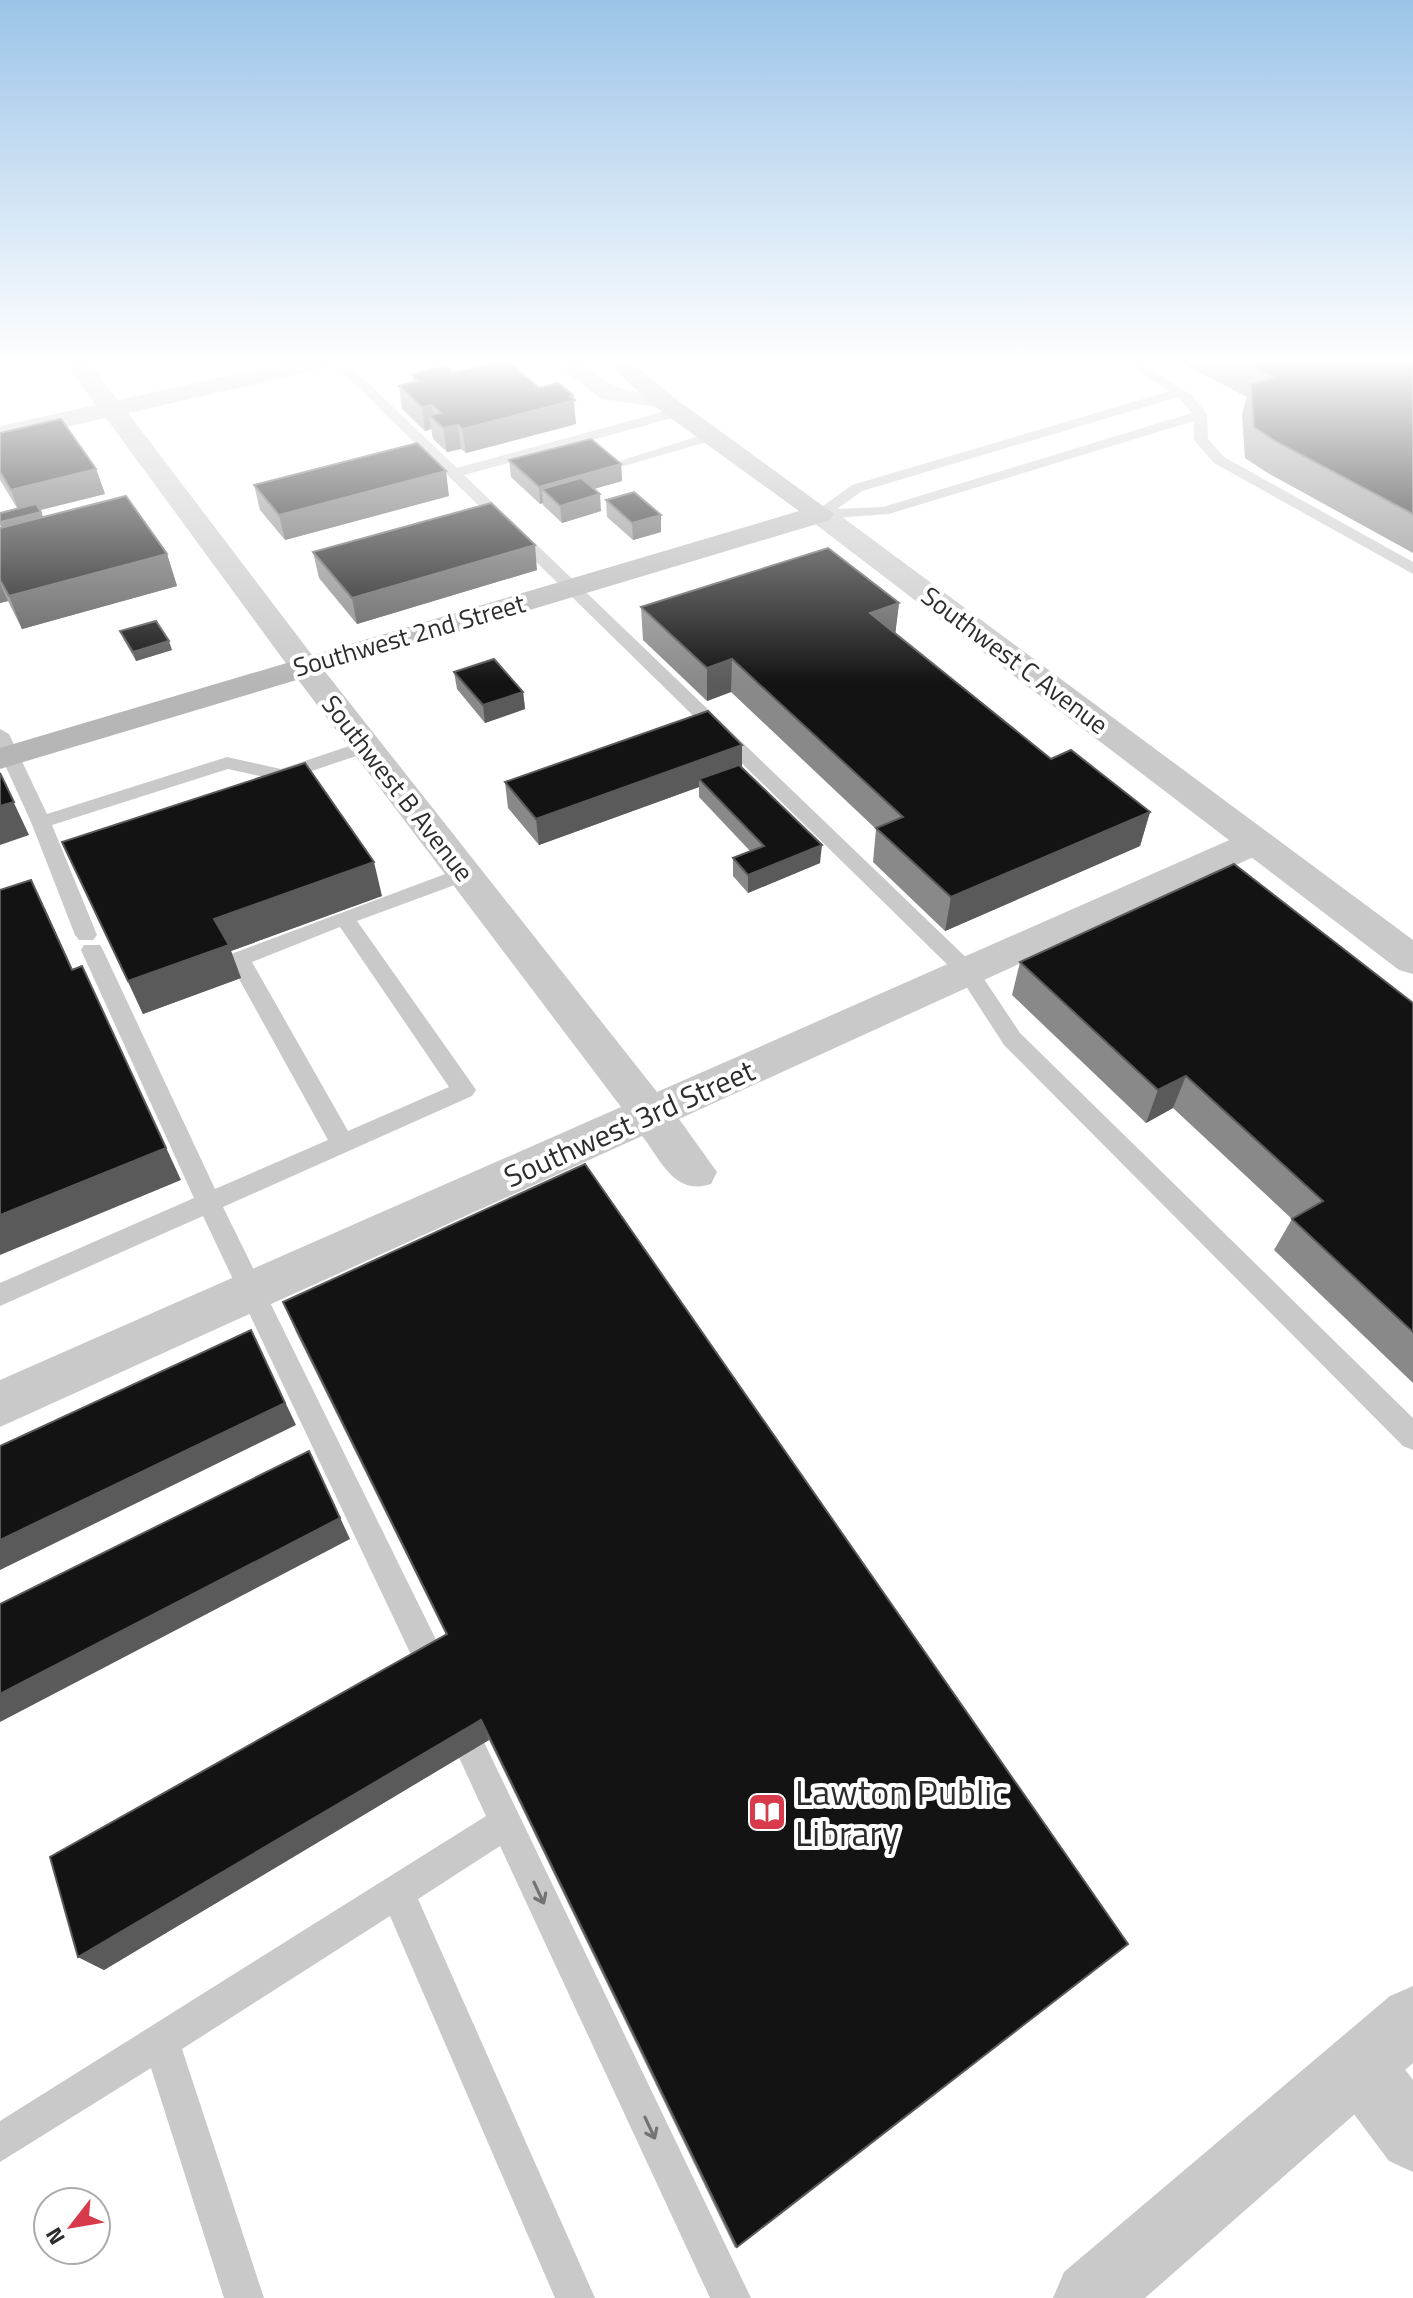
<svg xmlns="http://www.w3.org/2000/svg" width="1413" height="2298" viewBox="0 0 1413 2298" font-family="'Titillium Web',sans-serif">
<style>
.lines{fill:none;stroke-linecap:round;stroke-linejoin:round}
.service{fill:#c9c9c9;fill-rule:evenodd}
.minor{fill:#c9c9c9;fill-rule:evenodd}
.tertiary{fill:#c9c9c9;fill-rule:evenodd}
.secondary{fill:#b6b6b6;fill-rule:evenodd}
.wall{fill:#898989}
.shaded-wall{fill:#5a5a5a}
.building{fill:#131313;stroke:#5a5a5a;stroke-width:2}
.oneway{stroke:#737373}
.labels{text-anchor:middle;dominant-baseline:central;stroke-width:8;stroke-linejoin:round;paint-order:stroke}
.far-street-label{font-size:26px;fill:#2c2c2c;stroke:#fff}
.street-label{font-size:30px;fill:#2c2c2c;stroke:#fff}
.near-poi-label{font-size:36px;fill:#2c2c2c;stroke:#fff;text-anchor:start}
</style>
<rect width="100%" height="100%" fill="#fff"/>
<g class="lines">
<g class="service">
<path d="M331,361H345L457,468L673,409H683V415L464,475L976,967L1020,1033L1413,1418V1450L1403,1446L1004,1045L960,977Z"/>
<path d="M1119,361H1136L1192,395L1207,415L1208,439L1224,457L1413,562V574L1214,463L1194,440V421L889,514L820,519L812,514L852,485L1170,391ZM1178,397L1192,413L883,507L837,509L862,491Z"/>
<path d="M712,432L717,433V439L617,468L610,464Z"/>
<path d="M0,729L9,734L47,814L227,757L281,769L367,740L376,746L374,750L282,781L228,769L52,825L97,935L93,940H79L75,935L31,822L0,754Z"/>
<path d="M464,867L474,874L471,879L357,921L472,1084L476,1090L472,1096L223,1207L445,1658L450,1669L445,1680L434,1685L423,1680L203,1216L0,1306V1283L194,1198L81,950L84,945H100L103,950L215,1189L328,1140L228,959L231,954ZM340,927L449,1087L348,1131L252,962Z"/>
<path d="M472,1735L483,1740L751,2298H710L500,1846L418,1899L595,2298H555L390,1916L182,2049L264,2298H224L151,2068L0,2162V2121L486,1816L456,1751L461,1740Z"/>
</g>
<g class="minor">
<path d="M64,361H88L118,400L296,361H339L335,366L327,368L128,413L315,659L657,1092L1243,834L1256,830L1269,834L1274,842L1269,850L679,1119L717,1172L711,1184C674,1196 662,1161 642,1136L0,1427V1380L621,1107L293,673L106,418L0,442V426L96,405Z"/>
<path d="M553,361C594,360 584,371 615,386C631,394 655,391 672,396L675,401L672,406L663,408L601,399Z"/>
<path d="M1413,1986V2063L1145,2298H1053L1064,2272L1390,1996Z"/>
</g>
<g class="tertiary">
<path d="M820,506L830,508L1413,940V974L1399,970L810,520L806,514L810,508Z"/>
<path d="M1360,2032L1384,2042L1413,2080V2172L1389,2161L1336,2090L1326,2066L1336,2042Z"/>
</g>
<path class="secondary" d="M605,361H631L672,396L834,514L830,520L0,769V748L799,511L654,406Z"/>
</g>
<g class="wall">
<path d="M1177,361H1413V553L1266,472L1245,458L1242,414L1247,397Z"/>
<path d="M453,373L573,395L576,424L466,453L461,449L447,452L433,439L431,429L425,431L402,409L399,386L413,382L412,374Z"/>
<path d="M0,433L96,469L105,494L40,510L43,517L167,554L177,586L22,629L8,601L0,603V528H1L0,525V513L17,508L0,480Z"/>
<path d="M509,460L621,464L622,481L594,489L601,511L562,523L543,505V503L540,504L511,477Z"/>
<path d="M254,485L449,496L285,540L260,510Z"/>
<path d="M606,500L661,515V532L633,540L607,517Z"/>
<path d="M313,552L537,570L357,624L319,578Z"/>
<path d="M899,603L895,634L1051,759L1150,812L1140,846L945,931L873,862L876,829L731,692L707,701L643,640L641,607Z"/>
<path d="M120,631L172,650L136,661L124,640Z"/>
<path d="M454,672L523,692L525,709L485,723L457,689Z"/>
<path d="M742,767L820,863L748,893L733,876V858L751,852L699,797V787L539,845L508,808L505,782Z"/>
<path d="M62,842L382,896L231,951L241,978L143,1014Z"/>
<path d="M1020,962L1413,1003V1383L1274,1250L1292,1219L1173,1108L1146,1123L1012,995Z"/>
<path d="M283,1302L1128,1944L735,2248L489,1740L104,1970L78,1957L446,1635L296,1332Z"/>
</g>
<g class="shaded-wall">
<path d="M573,395L576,424L466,453L462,429Z"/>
<path d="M432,405L434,420L429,415L431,429L425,431L422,407Z"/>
<path d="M458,425L461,449L447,452L443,428Z"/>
<path d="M621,464L622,481L554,500L542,489L543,503L540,504L539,487Z"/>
<path d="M96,469L105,494L20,515L11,490Z"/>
<path d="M446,471L449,496L285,540L279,515Z"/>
<path d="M600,494L601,511L562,523L560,506Z"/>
<path d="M41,512L45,521L3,531L0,523Z"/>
<path d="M661,515V532L633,540L632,523Z"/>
<path d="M535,545L537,570L357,624L352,598Z"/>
<path d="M167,554L177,586L22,629L9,596Z"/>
<path d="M0,583L8,601L0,603Z"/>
<path d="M899,603L895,636L870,613Z"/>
<path d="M169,641L172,650L136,661L133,652Z"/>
<path d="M732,659L731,692L707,701V668Z"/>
<path d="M523,692L525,709L485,723L483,705Z"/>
<path d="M742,745V771L699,779V787L539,845L536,819Z"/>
<path d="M0,773L29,835L0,845Z"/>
<path d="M1150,812L1140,846L945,931L951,897Z"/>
<path d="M822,845L820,863L748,893V875Z"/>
<path d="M374,862L382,896L231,951L241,978L143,1014L128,981L214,919Z"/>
<path d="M31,880L47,913L88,1004L72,970Z"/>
<path d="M98,1000L181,1180L0,1255V1215Z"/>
<path d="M1186,1076L1173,1108L1146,1123L1158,1090Z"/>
<path d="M251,1330L296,1425L0,1570V1540Z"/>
<path d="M309,1451L350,1539L0,1722V1694Z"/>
<path d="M481,1720L489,1740L104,1970L78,1957Z"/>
</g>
<g class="building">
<path d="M502,361H508L539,388L558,383L573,395L570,396L575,400L462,429L458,425L443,428L429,415L441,413L432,405L422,407L399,386L419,381L412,374L446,366L453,373Z"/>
<path d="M1243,361H1413V514L1275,441L1254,427L1251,384L1275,377Z"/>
<path d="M61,419L96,469L11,490L0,472V433Z"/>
<path d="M591,439L621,464L539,487L509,460Z"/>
<path d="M417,443L446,471L279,515L254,485Z"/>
<path d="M581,478L600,494L560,506L542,489Z"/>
<path d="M634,492L661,515L632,523L606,500Z"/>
<path d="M126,496L167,554L9,596L0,580V528Z"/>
<path d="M491,503L535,545L352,598L313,552Z"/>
<path d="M36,504L41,512L0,522V513Z"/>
<path d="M828,548L899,603L870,613L1051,759L1071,750L1150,812L951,897L876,828L903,817L732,659L707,668L641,607Z"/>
<path d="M156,621L169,641L133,652L120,631Z"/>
<path d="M494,659L523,692L483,705L454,672Z"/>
<path d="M708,711L742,745L536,819L505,782Z"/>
<path d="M305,763L374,862L214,919L229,945L128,981L62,842Z"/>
<path d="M739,765L822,845L748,875L733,858L764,846L699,779Z"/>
<path d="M0,773L14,802L0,806Z"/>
<path d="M1234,864L1413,1003V1332L1292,1219L1323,1201L1186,1076L1158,1090L1020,962Z"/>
<path d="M31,880L72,970L82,966L166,1148L0,1215V890Z"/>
<path d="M585,1164L1128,1944L737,2247L481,1720L78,1957L50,1857L447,1634L283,1302Z"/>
<path d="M251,1330L285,1403L0,1540V1446Z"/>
<path d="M309,1451L340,1518L0,1694V1604Z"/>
</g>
<defs><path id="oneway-shaft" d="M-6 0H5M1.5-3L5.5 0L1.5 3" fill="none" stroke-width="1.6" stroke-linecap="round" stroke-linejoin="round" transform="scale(2)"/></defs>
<g class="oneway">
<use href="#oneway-shaft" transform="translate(539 1893) rotate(65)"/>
<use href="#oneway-shaft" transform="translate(650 2128) rotate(65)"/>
</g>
<linearGradient id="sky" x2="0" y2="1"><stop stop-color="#9bc4e8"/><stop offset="0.53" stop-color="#fff"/><stop offset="1" stop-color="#fff" stop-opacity="0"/></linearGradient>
<rect width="1413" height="683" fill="url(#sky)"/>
<defs>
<symbol id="library-square" viewBox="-11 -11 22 22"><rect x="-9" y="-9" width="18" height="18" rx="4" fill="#d73a4b" stroke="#fff"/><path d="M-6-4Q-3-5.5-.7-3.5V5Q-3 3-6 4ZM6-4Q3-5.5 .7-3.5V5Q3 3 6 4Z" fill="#fff"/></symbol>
</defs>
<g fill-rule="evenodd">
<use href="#library-square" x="745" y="1790" width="44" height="44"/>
</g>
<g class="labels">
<g class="far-street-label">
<text transform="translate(409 635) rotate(-16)">Southwest 2nd Street</text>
<text transform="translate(1015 660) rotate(37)">Southwest C Avenue</text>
<text transform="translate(398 788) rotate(52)">Southwest B Avenue</text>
</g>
<g class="street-label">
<text transform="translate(629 1123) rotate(-24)">Southwest 3rd Street</text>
</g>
<g class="near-poi-label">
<text x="795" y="1791">Lawton Public<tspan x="795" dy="41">Library</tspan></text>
</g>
</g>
<g transform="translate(72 2226) rotate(239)"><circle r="38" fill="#ffffff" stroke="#ababab" stroke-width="2"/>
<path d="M0-6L14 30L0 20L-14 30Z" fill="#d73a4b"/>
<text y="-12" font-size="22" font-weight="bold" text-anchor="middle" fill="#2c2c2c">N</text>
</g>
</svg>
